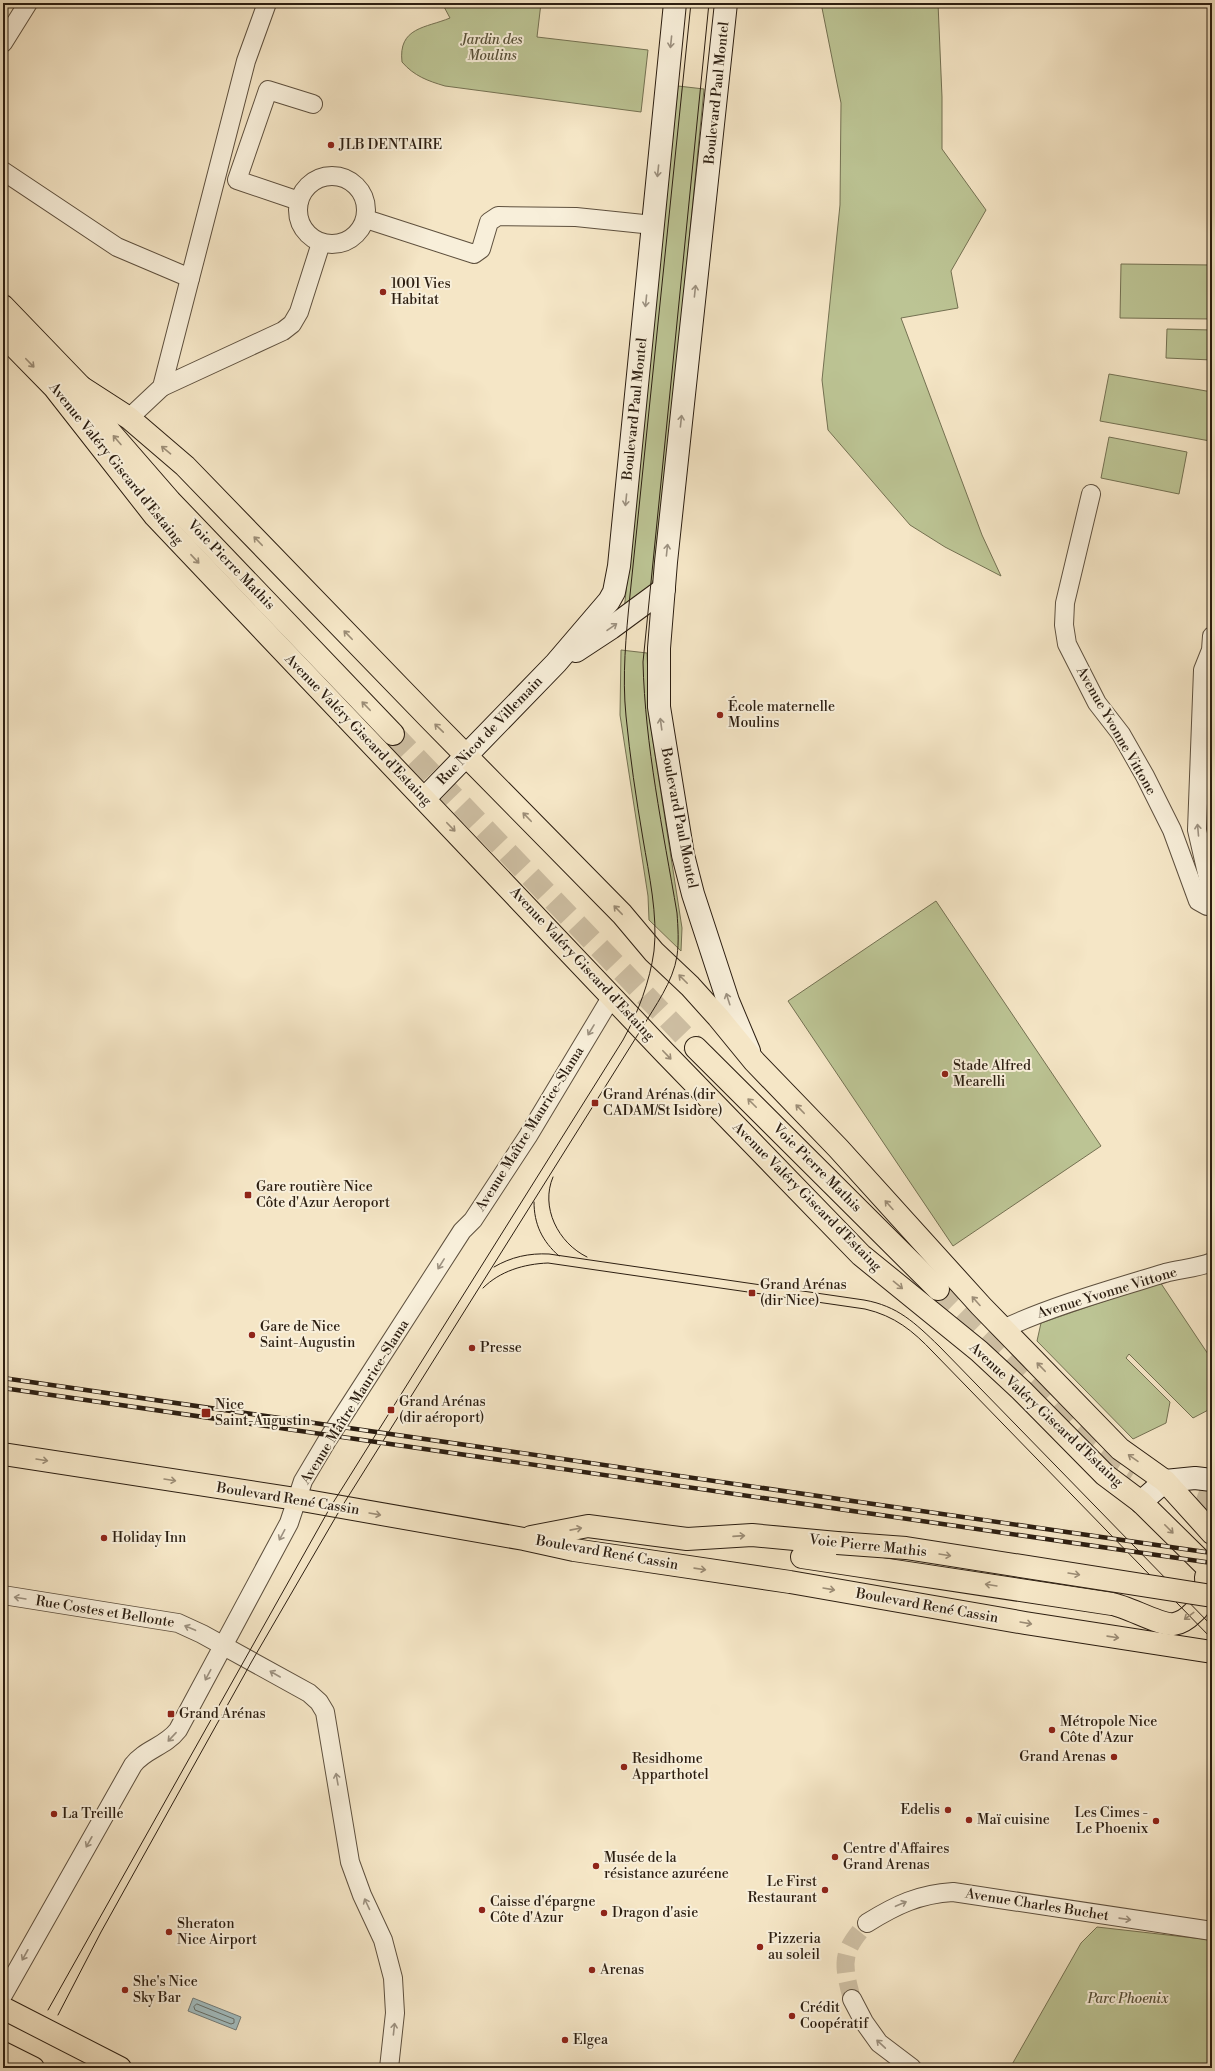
<svg xmlns="http://www.w3.org/2000/svg" width="1215" height="2071" viewBox="0 0 1215 2071" font-family="'Libre Bodoni',serif">
<style>
.green{fill:#bcc494;stroke:#747152}
.water{fill:#a2bdc0;stroke:#737d7a}
.lines{fill:none;stroke-linecap:round;stroke-linejoin:round}
.shore{stroke:#676e68;stroke-width:1}
.street-tunnel{stroke:#cdbea2;stroke-width:18;stroke-dasharray:18 9;stroke-linecap:butt}
.highway-tunnel{stroke:#cdbea2;stroke-width:22;stroke-dasharray:22 11;stroke-linecap:butt}
.street-casing{stroke:#5e503e;stroke-width:20}
.secondary-casing{stroke:#2c1e11;stroke-width:24}
.primary-casing{stroke:#2c1e11;stroke-width:24}
.highway-casing{stroke:#2c1e11;stroke-width:24}
.street{stroke:#f8efda;stroke-width:18}
.secondary{stroke:#f8efda;stroke-width:22}
.primary{stroke:#f5e6c6;stroke-width:22}
.highway{stroke:#f5e6c6;stroke-width:22}
.tram{stroke:#2c1e11;stroke-width:1}
.rail-casing{stroke:#2c1e11;stroke-width:4.5}
.rail{stroke:#f8efda;stroke-width:3;stroke-dasharray:9;stroke-linecap:butt}
.primary-bridge-casing{stroke:#2c1e11;stroke-width:24;stroke-linecap:butt}
.primary-bridge{stroke:#f5e6c6;stroke-width:22}
.oneway{stroke:#9c9180}
.oneway2{stroke:#9b8c75}
.poi-dot{fill:#8f2418;stroke:#f8efda;stroke-width:1.5}
.labels{text-anchor:middle;dominant-baseline:central;stroke-width:4;stroke-linejoin:round;paint-order:stroke}
.park-label{font-size:14px;font-style:italic;fill:#575038;stroke:#f8efda}
.street-label{font-size:14px;fill:#2c1e11;stroke:#f8efda}
.poi-label{font-size:14px;fill:#2c1e11;stroke:#f8efda;text-anchor:start}
</style>
<rect width="100%" height="100%" fill="#f5e6c6"/>
<filter id="stains"><feTurbulence type="fractalNoise" baseFrequency=".005" numOctaves="4"/><feColorMatrix values="0 0 0 0 .2 0 0 0 0 .09 0 0 0 0 .02 0 0 0 .5 -.17"/></filter>
<radialGradient id="worn" r=".72"><stop offset=".6" stop-color="#630" stop-opacity="0"/><stop offset="1" stop-color="#630" stop-opacity=".3"/></radialGradient>
<g class="green">
<path d="M442,3H541L537,37L648,50L641,112L445,86C428,81 414,76 402,62C398,27 426,28 450,18Z"/>
<path d="M821,3H938L942,97V149L986,210L951,271L958,308L901,318L982,535L1001,576L945,547L910,525L828,430L822,380L840,205L841,103Z"/>
<path d="M678,86L704,89L656,575L646,593L624,611Z"/>
<path d="M1121,264L1212,265V319L1120,318Z"/>
<path d="M1167,329L1212,330V360L1166,358Z"/>
<path d="M1109,374L1212,392L1210,441L1100,421Z"/>
<path d="M1109,437L1187,452L1179,494L1101,478Z"/>
<path d="M621,650L647,653L650,722L682,928L681,951L649,920L648,896L620,715Z"/>
<path d="M936,901L1101,1146L953,1246L788,1001Z"/>
<path d="M1160,1282L1212,1360V1408L1193,1418L1129,1354L1126,1358L1170,1402L1166,1423L1133,1439L1037,1341L1041,1323Z"/>
<path d="M1097,1927L1212,1940V2068H1010L1081,1943Z"/>
</g>
<path class="water" d="M193,1998L241,2017L236,2030L188,2011Z"/>
<g class="lines">
<path class="shore" d="M197,2004L234,2019V2023L231,2024L195,2010L194,2007Z"/>
<path class="street-tunnel" d="M852,1999C842,1962 841,1952 867,1923"/>
<g class="highway-tunnel">
<path d="M393,734L696,1048"/>
<path d="M938,1289L1093,1441L1119,1461L1135,1471"/>
<path d="M1166,1485L1212,1502"/>
</g>
<defs>
<g id="street">
<path d="M3,43L28,3"/>
<path d="M3,171L117,247L190,278"/>
<circle cx="332" cy="210" r="34"/>
<path d="M299,201L237,180L268,90L313,104"/>
<path d="M366,219L474,254L481,249L489,222L498,216L576,217L653,225"/>
<path d="M162,387L283,331L292,324L299,312L321,243"/>
<path d="M129,418L162,387L246,61L267,3"/>
<path d="M1091,494L1065,603L1064,625L1067,644L1097,703L1121,734L1145,776L1172,830L1198,901L1207,906H1212"/>
<path d="M1212,636L1211,650L1203,670L1197,830L1212,895"/>
<path d="M1003,1329C1052,1306 1113,1289 1165,1273C1180,1269 1197,1268 1212,1262"/>
<path d="M3,1595L178,1623L202,1634L309,1693L319,1702L325,1712L350,1862L362,1895L383,1940L393,1978L395,2013L389,2068"/>
<path d="M867,1923C896,1905 919,1894 953,1892L1212,1931"/>
<path d="M3,1995L133,1765C145,1749 165,1747 178,1730L289,1523L303,1481L328,1439L462,1231L473,1220L528,1136L612,996"/>
<path d="M852,1999L864,2022L879,2043L912,2068"/>
</g>
<g id="secondary">
<path d="M726,3L666,562L659,648V707L683,855L693,894L728,1001L749,1051"/>
<path d="M576,651L611,628L664,589"/>
<path d="M424,799L556,663L609,601L614,592L619,566L675,3"/>
<path d="M1141,1502L1165,1481L1195,1478L1212,1480"/>
</g>
<g id="primary">
<path d="M3,306L81,387L129,418L185,466L432,721L622,914L654,952L690,986L718,1017L754,1061L838,1148L981,1306L1120,1449L1165,1481L1212,1533"/>
<path d="M3,335L54,387L155,516L664,1052L861,1255L979,1351L1021,1390L1105,1475L1141,1502L1212,1572"/>
<path d="M3,1454L296,1499L524,1539L574,1550L790,1582L1025,1623L1212,1652"/>
<path d="M531,1537L588,1526L687,1539L752,1535L837,1543"/>
<path d="M802,1557L1112,1604C1129,1607 1161,1626 1174,1624C1181,1623 1188,1618 1193,1613C1204,1604 1207,1591 1206,1577"/>
<path d="M3,2008L120,2068"/>
<path d="M3,2053L33,2068"/>
</g>
<g id="highway">
<path d="M81,387L110,432L170,501L393,734"/>
<path d="M696,1048L938,1289"/>
</g>
</defs>
<use href="#street" class="street-casing"/>
<use href="#secondary" class="secondary-casing"/>
<use href="#primary" class="primary-casing"/>
<use href="#highway" class="highway-casing"/>
<use href="#street" class="street"/>
<use href="#secondary" class="secondary"/>
<use href="#primary" class="primary"/>
<use href="#highway" class="highway"/>
<g class="tram">
<path d="M553,1177C540,1207 558,1243 587,1257"/>
<path d="M534,1202C534,1224 542,1241 559,1256"/>
<path d="M494,1267C511,1257 529,1253 549,1254L864,1300C898,1306 915,1323 939,1346L1212,1626"/>
<path d="M483,1288C500,1271 524,1264 548,1263L865,1309C895,1316 913,1331 933,1352L1212,1639"/>
<path d="M48,2010L331,1506L623,1040C638,1013 650,981 654,951C658,915 649,875 643,839C636,798 630,757 626,716C622,676 626,635 630,595L691,3"/>
<path d="M58,2015L101,1932L252,1661L341,1508L642,1028C655,1006 673,982 677,956C679,942 678,927 677,913C663,830 645,746 643,662L709,3"/>
</g>
<defs>
<g id="rail">
<path d="M3,1378L1212,1553"/>
<path d="M3,1388L1212,1563"/>
</g>
</defs>
<use href="#rail" class="rail-casing"/>
<use href="#rail" class="rail"/>
<defs>
<path id="primary-bridge" d="M837,1543L906,1548L1212,1596"/>
</defs>
<use href="#primary-bridge" class="primary-bridge-casing"/>
<use href="#primary-bridge" class="primary-bridge"/>
</g>
<defs><path id="oneway-shaft" d="M-6 0H5M1.5-3L5.5 0L1.5 3" fill="none" stroke-width="1.6" stroke-linecap="round" stroke-linejoin="round"/></defs>
<g class="oneway">
<use href="#oneway-shaft" transform="translate(671 42) rotate(96)"/>
<use href="#oneway-shaft" transform="translate(658 171) rotate(96)"/>
<use href="#oneway-shaft" transform="translate(695 291) rotate(-84)"/>
<use href="#oneway-shaft" transform="translate(646 301) rotate(96)"/>
<use href="#oneway-shaft" transform="translate(681 421) rotate(-84)"/>
<use href="#oneway-shaft" transform="translate(626 500) rotate(96)"/>
<use href="#oneway-shaft" transform="translate(667 550) rotate(-84)"/>
<use href="#oneway-shaft" transform="translate(612 627) rotate(-35)"/>
<use href="#oneway-shaft" transform="translate(661 724) rotate(-98)"/>
<use href="#oneway-shaft" transform="translate(1198 830) rotate(-95)"/>
<use href="#oneway-shaft" transform="translate(728 999) rotate(-108)"/>
<use href="#oneway-shaft" transform="translate(591 1030) rotate(121)"/>
<use href="#oneway-shaft" transform="translate(441 1264) rotate(122)"/>
<use href="#oneway-shaft" transform="translate(282 1535) rotate(118)"/>
<use href="#oneway-shaft" transform="translate(20 1598) rotate(-171)"/>
<use href="#oneway-shaft" transform="translate(190 1628) rotate(-157)"/>
<use href="#oneway-shaft" transform="translate(275 1674) rotate(-150)"/>
<use href="#oneway-shaft" transform="translate(208 1675) rotate(118)"/>
<use href="#oneway-shaft" transform="translate(172 1737) rotate(133)"/>
<use href="#oneway-shaft" transform="translate(337 1779) rotate(-100)"/>
<use href="#oneway-shaft" transform="translate(89 1842) rotate(119)"/>
<use href="#oneway-shaft" transform="translate(367 1904) rotate(-115)"/>
<use href="#oneway-shaft" transform="translate(901 1904) rotate(-23)"/>
<use href="#oneway-shaft" transform="translate(1125 1919) rotate(8)"/>
<use href="#oneway-shaft" transform="translate(25 1955) rotate(119)"/>
<use href="#oneway-shaft" transform="translate(394 2029) rotate(-84)"/>
<use href="#oneway-shaft" transform="translate(881 2044) rotate(-137)"/>
</g>
<g class="oneway2">
<use href="#oneway-shaft" transform="translate(30 363) rotate(46)"/>
<use href="#oneway-shaft" transform="translate(117 440) rotate(-131)"/>
<use href="#oneway-shaft" transform="translate(166 450) rotate(-140)"/>
<use href="#oneway-shaft" transform="translate(258 541) rotate(-134)"/>
<use href="#oneway-shaft" transform="translate(195 559) rotate(47)"/>
<use href="#oneway-shaft" transform="translate(348 635) rotate(-134)"/>
<use href="#oneway-shaft" transform="translate(366 706) rotate(-134)"/>
<use href="#oneway-shaft" transform="translate(439 728) rotate(-136)"/>
<use href="#oneway-shaft" transform="translate(527 817) rotate(-134)"/>
<use href="#oneway-shaft" transform="translate(451 827) rotate(46)"/>
<use href="#oneway-shaft" transform="translate(618 910) rotate(-134)"/>
<use href="#oneway-shaft" transform="translate(683 979) rotate(-135)"/>
<use href="#oneway-shaft" transform="translate(667 1055) rotate(46)"/>
<use href="#oneway-shaft" transform="translate(752 1103) rotate(-135)"/>
<use href="#oneway-shaft" transform="translate(800 1109) rotate(-134)"/>
<use href="#oneway-shaft" transform="translate(889 1205) rotate(-132)"/>
<use href="#oneway-shaft" transform="translate(898 1285) rotate(39)"/>
<use href="#oneway-shaft" transform="translate(976 1301) rotate(-132)"/>
<use href="#oneway-shaft" transform="translate(1041 1367) rotate(-134)"/>
<use href="#oneway-shaft" transform="translate(1133 1458) rotate(-145)"/>
<use href="#oneway-shaft" transform="translate(42 1460) rotate(9)"/>
<use href="#oneway-shaft" transform="translate(170 1480) rotate(9)"/>
<use href="#oneway-shaft" transform="translate(375 1514) rotate(10)"/>
<use href="#oneway-shaft" transform="translate(576 1529) rotate(-11)"/>
<use href="#oneway-shaft" transform="translate(1169 1529) rotate(45)"/>
<use href="#oneway-shaft" transform="translate(739 1536) rotate(-4)"/>
<use href="#oneway-shaft" transform="translate(945 1555) rotate(9)"/>
<use href="#oneway-shaft" transform="translate(700 1569) rotate(8)"/>
<use href="#oneway-shaft" transform="translate(1074 1574) rotate(9)"/>
<use href="#oneway-shaft" transform="translate(991 1585) rotate(-171)"/>
<use href="#oneway-shaft" transform="translate(829 1589) rotate(10)"/>
<use href="#oneway-shaft" transform="translate(1189 1616) rotate(143)"/>
<use href="#oneway-shaft" transform="translate(1026 1623) rotate(10)"/>
<use href="#oneway-shaft" transform="translate(1113 1637) rotate(8)"/>
</g>
<g class="poi-dot">
<circle cx="331" cy="145" r="4"/>
<circle cx="383" cy="292" r="4"/>
<circle cx="720" cy="715" r="4"/>
<circle cx="945" cy="1074" r="4"/>
<rect x="591" y="1099" width="8" height="8" rx="2"/>
<rect x="244" y="1191" width="8" height="8" rx="2"/>
<rect x="748" y="1289" width="8" height="8" rx="2"/>
<circle cx="252" cy="1335" r="4"/>
<circle cx="472" cy="1348" r="4"/>
<rect x="387" y="1406" width="8" height="8" rx="2"/>
<rect x="201" y="1408" width="10" height="10" rx="2"/>
<circle cx="104" cy="1538" r="4"/>
<rect x="167" y="1710" width="8" height="8" rx="2"/>
<circle cx="1052" cy="1730" r="4"/>
<circle cx="1114" cy="1757" r="4"/>
<circle cx="624" cy="1767" r="4"/>
<circle cx="948" cy="1810" r="4"/>
<circle cx="54" cy="1814" r="4"/>
<circle cx="969" cy="1820" r="4"/>
<circle cx="1156" cy="1821" r="4"/>
<circle cx="835" cy="1857" r="4"/>
<circle cx="596" cy="1866" r="4"/>
<circle cx="825" cy="1890" r="4"/>
<circle cx="482" cy="1910" r="4"/>
<circle cx="604" cy="1913" r="4"/>
<circle cx="169" cy="1932" r="4"/>
<circle cx="760" cy="1947" r="4"/>
<circle cx="592" cy="1970" r="4"/>
<circle cx="125" cy="1990" r="4"/>
<circle cx="792" cy="2016" r="4"/>
<circle cx="565" cy="2040" r="4"/>
</g>
<g class="labels">
<g class="park-label">
<text x="492" y="40">Jardin des<tspan x="492" dy="16">Moulins</tspan></text>
<text x="1128" y="1999">Parc Phoenix</text>
</g>
<g class="street-label">
<text transform="translate(717 93) rotate(-84)">Boulevard Paul Montel</text>
<text transform="translate(635 409) rotate(-84)">Boulevard Paul Montel</text>
<text transform="translate(116 464) rotate(51)">Avenue Valéry Giscard d'Estaing</text>
<text transform="translate(231 565) rotate(46)">Voie Pierre Mathis</text>
<text transform="translate(358 730) rotate(46)">Avenue Valéry Giscard d'Estaing</text>
<text transform="translate(490 731) rotate(-46)">Rue Nicot de Villemain</text>
<text transform="translate(1116 731) rotate(60)">Avenue Yvonne Vittone</text>
<text transform="translate(679 818) rotate(79)">Boulevard Paul Montel</text>
<text transform="translate(582 964) rotate(47)">Avenue Valéry Giscard d'Estaing</text>
<text transform="translate(530 1129) rotate(-58)">Avenue Maître Maurice-Slama</text>
<text transform="translate(817 1168) rotate(45)">Voie Pierre Mathis</text>
<text transform="translate(807 1197) rotate(45)">Avenue Valéry Giscard d'Estaing</text>
<text transform="translate(1107 1293) rotate(-17)">Avenue Yvonne Vittone</text>
<text transform="translate(355 1402) rotate(-58)">Avenue Maître Maurice-Slama</text>
<text transform="translate(1046 1415) rotate(43)">Avenue Valéry Giscard d'Estaing</text>
<text transform="translate(288 1499) rotate(9)">Boulevard René Cassin</text>
<text transform="translate(868 1546) rotate(6)">Voie Pierre Mathis</text>
<text transform="translate(607 1553) rotate(10)">Boulevard René Cassin</text>
<text transform="translate(927 1606) rotate(10)">Boulevard René Cassin</text>
<text transform="translate(105 1612) rotate(9)">Rue Costes et Bellonte</text>
<text transform="translate(1037 1905) rotate(9)">Avenue Charles Buchet</text>
</g>
<g class="poi-label">
<text x="339" y="145">JLB DENTAIRE</text>
<text x="391" y="284">1001 Vies<tspan x="391" dy="16">Habitat</tspan></text>
<text x="728" y="707">École maternelle<tspan x="728" dy="16">Moulins</tspan></text>
<text x="953" y="1066">Stade Alfred<tspan x="953" dy="16">Mearelli</tspan></text>
<text x="603" y="1095">Grand Arénas (dir<tspan x="603" dy="16">CADAM/St Isidore)</tspan></text>
<text x="256" y="1187">Gare routière Nice<tspan x="256" dy="16">Côte d'Azur Aeroport</tspan></text>
<text x="760" y="1285">Grand Arénas<tspan x="760" dy="16">(dir Nice)</tspan></text>
<text x="260" y="1327">Gare de Nice<tspan x="260" dy="16">Saint-Augustin</tspan></text>
<text x="480" y="1348">Presse</text>
<text x="399" y="1402">Grand Arénas<tspan x="399" dy="16">(dir aéroport)</tspan></text>
<text x="215" y="1405">Nice<tspan x="215" dy="16">Saint-Augustin</tspan></text>
<text x="112" y="1538">Holiday Inn</text>
<text x="179" y="1714">Grand Arénas</text>
<text x="1060" y="1722">Métropole Nice<tspan x="1060" dy="16">Côte d'Azur</tspan></text>
<text x="1106" y="1757" text-anchor="end">Grand Arenas</text>
<text x="632" y="1759">Residhome<tspan x="632" dy="16">Apparthotel</tspan></text>
<text x="940" y="1810" text-anchor="end">Edelis</text>
<text x="1148" y="1813" text-anchor="end">Les Cimes -<tspan x="1148" dy="16">Le Phoenix</tspan></text>
<text x="62" y="1814">La Treille</text>
<text x="977" y="1820">Maï cuisine</text>
<text x="843" y="1849">Centre d'Affaires<tspan x="843" dy="16">Grand Arenas</tspan></text>
<text x="604" y="1858">Musée de la<tspan x="604" dy="16">résistance azuréene</tspan></text>
<text x="817" y="1882" text-anchor="end">Le First<tspan x="817" dy="16">Restaurant</tspan></text>
<text x="490" y="1902">Caisse d'épargne<tspan x="490" dy="16">Côte d'Azur</tspan></text>
<text x="612" y="1913">Dragon d'asie</text>
<text x="177" y="1924">Sheraton<tspan x="177" dy="16">Nice Airport</tspan></text>
<text x="768" y="1939">Pizzeria<tspan x="768" dy="16">au soleil</tspan></text>
<text x="600" y="1970">Arenas</text>
<text x="133" y="1982">She's Nice<tspan x="133" dy="16">Sky Bar</tspan></text>
<text x="800" y="2008">Crédit<tspan x="800" dy="16">Coopératif</tspan></text>
<text x="573" y="2040">Elgea</text>
</g>
</g>
<rect width="1215" height="2071" fill="none" stroke="#f5e6c6" stroke-width="16"/>
<rect x="4" y="4" width="1207" height="2063" fill="none" stroke="#2c1e11" stroke-width="2"/>
<rect x="8" y="8" width="1199" height="2055" fill="none" stroke="#2c1e11"/>
<rect width="100%" height="100%" filter="url(#stains)"/>
<rect width="100%" height="100%" fill="url(#worn)"/>
</svg>
